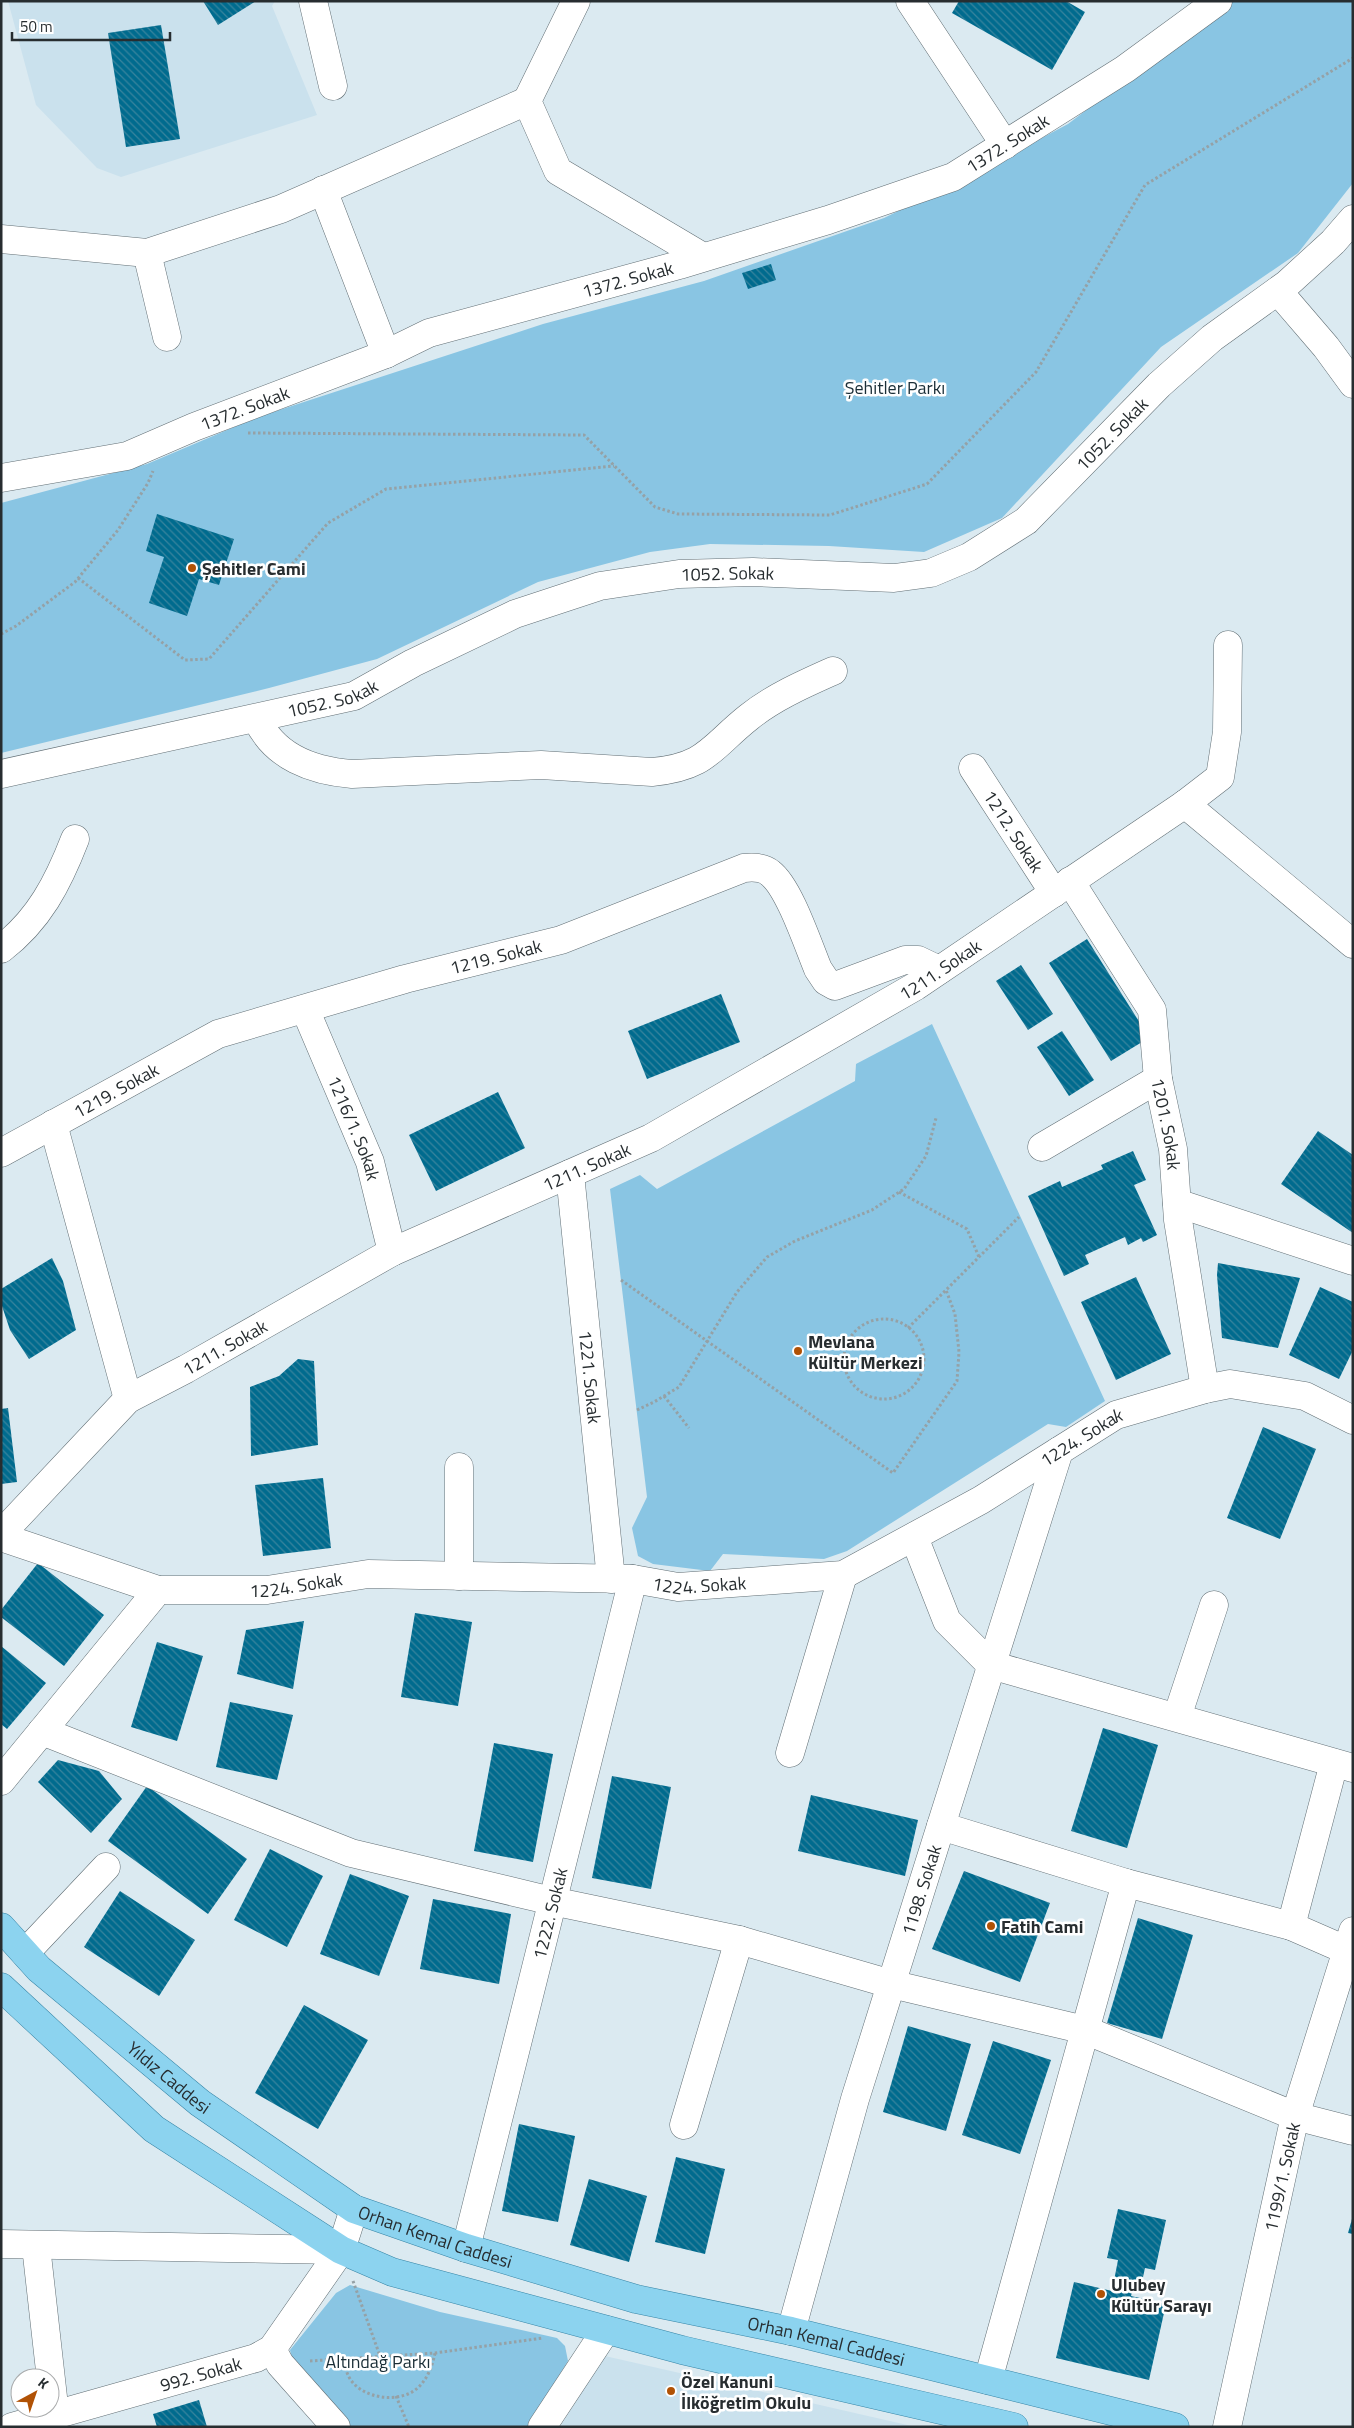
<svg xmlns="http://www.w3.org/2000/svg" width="1354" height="2428" viewBox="0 0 1354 2428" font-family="'Titillium Web',sans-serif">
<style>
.built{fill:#cae1ed}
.green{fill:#89c5e3}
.building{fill:url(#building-back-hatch)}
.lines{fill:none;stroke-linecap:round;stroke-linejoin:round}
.minor-casing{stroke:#626f75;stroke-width:29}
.major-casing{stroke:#3785a6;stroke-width:29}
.path{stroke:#95a1a6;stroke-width:3;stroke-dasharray:2.5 2.5;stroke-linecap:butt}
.minor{stroke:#fff;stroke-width:28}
.major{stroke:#8cd3ef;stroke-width:28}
.poi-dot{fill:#b15205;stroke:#fff;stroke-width:2}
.labels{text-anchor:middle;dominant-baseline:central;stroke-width:5;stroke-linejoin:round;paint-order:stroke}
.street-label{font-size:18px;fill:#272d30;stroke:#fff}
.park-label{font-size:18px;fill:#1a2e37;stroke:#fff}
.poi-label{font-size:18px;font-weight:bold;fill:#272d30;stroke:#fff;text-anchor:start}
</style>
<defs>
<pattern id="building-back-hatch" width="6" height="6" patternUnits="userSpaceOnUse" patternTransform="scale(1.25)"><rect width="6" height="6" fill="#006b8e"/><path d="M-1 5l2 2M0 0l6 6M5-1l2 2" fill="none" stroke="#39849d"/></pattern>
</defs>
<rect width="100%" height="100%" fill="#dbeaf1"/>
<g class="built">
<path d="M8,1H275L272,6L317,115L121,177L97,168L36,105Z"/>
<path d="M605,2356L916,2427H560Z"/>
</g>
<g class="green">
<path d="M1230,1H1353V183L1298,253L1161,347L1002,518L924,552L829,546L710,544L650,552L538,582L377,659L269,688L1,753V503L147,464L258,417L543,324L704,281L884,218L982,170L1068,124Z"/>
<path d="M932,1024L1105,1401L1066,1427L1048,1424L847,1551L824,1559L723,1554L710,1571L653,1564L638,1556L632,1528L647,1497L610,1189L640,1175L657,1189L855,1081L856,1064Z"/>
<path d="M350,2285L440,2312L557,2338L565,2346L568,2361L527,2427H349L295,2371L290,2350L336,2293Z"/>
</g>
<g class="building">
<path d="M203,1H256L218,25Z"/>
<path d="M959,1H1066L1085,12L1052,70L952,13Z"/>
<path d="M161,25L180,139L126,147L108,33Z"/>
<path d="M771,264L776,280L748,289L742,273Z"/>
<path d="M157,514L234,539L219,585L199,579L187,616L149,603L164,557L146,551Z"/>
<path d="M1087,939L1140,1023L1142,1042L1111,1061L1049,963Z"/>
<path d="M1021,965L1053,1014L1028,1030L996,981Z"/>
<path d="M721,994L740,1042L647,1079L628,1031Z"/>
<path d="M1062,1031L1094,1080L1069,1096L1037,1047Z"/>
<path d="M498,1092L525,1148L436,1191L409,1135Z"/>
<path d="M1318,1131L1353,1155V1233L1281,1184Z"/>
<path d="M1133,1151L1146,1180L1134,1185L1157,1235L1143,1242L1141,1238L1128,1245L1125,1237L1085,1255L1089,1264L1064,1276L1028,1196L1060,1181L1062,1187L1103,1169L1101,1165Z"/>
<path d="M52,1258L63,1281L76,1330L29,1359L10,1330L1,1303V1289Z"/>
<path d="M1218,1263L1300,1278L1278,1348L1222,1338L1217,1275Z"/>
<path d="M1136,1277L1171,1354L1116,1380L1081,1302Z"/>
<path d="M1320,1287L1353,1302V1350L1339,1379L1289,1355Z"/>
<path d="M298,1359L314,1361L318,1445L251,1456L250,1387L279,1376Z"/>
<path d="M8,1408L17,1482L1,1484V1409Z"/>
<path d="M1263,1427L1316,1449L1280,1539L1227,1518Z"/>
<path d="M323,1478L331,1548L263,1556L255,1485Z"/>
<path d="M38,1563L104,1615L64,1666L1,1617V1610Z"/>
<path d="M415,1613L472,1622L458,1706L401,1697Z"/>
<path d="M304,1621L293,1689L237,1674L246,1630Z"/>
<path d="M157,1642L203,1656L177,1741L131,1727Z"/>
<path d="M1,1646L46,1683L7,1729L1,1724Z"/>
<path d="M230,1702L293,1715L277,1780L216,1767Z"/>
<path d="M1103,1728L1158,1745L1127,1848L1071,1831Z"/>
<path d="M494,1743L553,1754L533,1862L474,1851Z"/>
<path d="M58,1760L99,1771L122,1799L91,1833L38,1782Z"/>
<path d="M612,1776L671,1787L651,1889L592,1878Z"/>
<path d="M147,1786L247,1859L208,1914L108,1841Z"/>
<path d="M811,1795L918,1820L905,1876L798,1851Z"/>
<path d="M270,1849L323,1876L287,1947L234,1920Z"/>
<path d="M964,1871L1050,1903L1020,1982L932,1949Z"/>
<path d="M350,1874L409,1896L379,1976L320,1954Z"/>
<path d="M120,1891L195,1940L159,1996L84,1947Z"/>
<path d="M433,1899L511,1914L499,1984L420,1969Z"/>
<path d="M1138,1918L1193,1935L1162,2039L1107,2023Z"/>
<path d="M304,2005L368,2040L318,2129L255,2093Z"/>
<path d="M908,2026L971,2044L946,2131L883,2112Z"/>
<path d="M993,2041L1051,2060L1020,2154L962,2135Z"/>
<path d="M519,2124L575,2136L558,2222L502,2211Z"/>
<path d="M676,2157L725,2169L705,2254L655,2242Z"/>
<path d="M589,2179L647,2196L629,2262L570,2245Z"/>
<path d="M1118,2209L1166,2220L1155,2270L1145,2268L1140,2291L1133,2289L1131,2296L1166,2304L1149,2380L1056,2358L1074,2282L1112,2291L1118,2260L1107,2258Z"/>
<path d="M1352,2219H1353V2234L1348,2233Z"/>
<path d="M199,2400L207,2427H157L153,2414Z"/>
</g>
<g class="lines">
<defs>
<g id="minor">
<path d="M313,1L333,86"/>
<path d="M576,1L527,101L558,171L703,257"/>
<path d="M910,1L1005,145"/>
<path d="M323,190L386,354"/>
<path d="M1,239L147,253L281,209L527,101"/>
<path d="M147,253L167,337"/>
<path d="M1278,291L1326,347L1353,384"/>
<path id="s1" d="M1,478L127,456L194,427L386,354L429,333L679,265L828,220L953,177L1125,69L1218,1"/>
<path d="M257,719C274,757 313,771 352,774L541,765L652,772C707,767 711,747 749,717C774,697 804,684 833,671"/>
<path id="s2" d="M973,768L1054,893"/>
<path id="s3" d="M1,774L354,696L413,663L515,614L600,586L679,574L753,572L894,578L931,573L969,557L1026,521L1159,385L1212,338L1287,284L1333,242L1353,219"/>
<path d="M1185,804L1353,944"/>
<path id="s4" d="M1070,881L1152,1010L1158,1079L1173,1149L1178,1220L1205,1389"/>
<path d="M1,949C39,920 58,883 75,839"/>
<path id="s5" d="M305,1009L370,1162L392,1252"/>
<path d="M53,1124L128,1399"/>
<path d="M1042,1147L1158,1079"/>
<path id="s6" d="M1,1153L218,1034L405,979L561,940L744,868C753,867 763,867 770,873C789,887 808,945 818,969L826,981L835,986L905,960H918L939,970"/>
<path id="s7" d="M570,1174L611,1579"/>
<path d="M1177,1203L1353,1261"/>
<path d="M459,1467V1576"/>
<path id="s8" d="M1,1534L128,1399L186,1369L392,1252L651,1138L916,986L1185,804L1220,777L1227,732L1228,645"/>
<path id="s9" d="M1,1537L158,1590H267L368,1574L633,1579L678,1587L843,1575L981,1500L1116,1415L1205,1389L1230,1384L1305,1396L1353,1420"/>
<path d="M914,1537L947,1621L991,1665L1353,1768"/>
<path d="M1177,1717L1214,1605"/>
<path d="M42,1731L351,1853L552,1901L739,1940L891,1984L1085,2030L1295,2116L1353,2131"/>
<path d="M790,1753L843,1575"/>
<path d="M1,1781L158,1590"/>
<path d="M941,1826L1126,1883L1291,1926L1346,1950"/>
<path d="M1291,1926L1334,1763"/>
<path d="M25,1953L106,1867"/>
<path d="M684,2125L739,1940"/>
<path d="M1,2244L341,2250"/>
<path d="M36,2246L55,2415"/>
<path id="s10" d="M466,2248L633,1579"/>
<path id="s11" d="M791,2331L855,2099L1059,1451"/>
<path d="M272,2349L280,2364L336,2427"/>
<path d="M988,2380L1126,1883"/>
<path id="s12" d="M12,2427L256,2358L272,2349L341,2250L354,2209"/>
<path d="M542,2427L606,2330"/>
<path id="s13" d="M1227,2427L1295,2116L1353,1931"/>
</g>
<g id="major">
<path id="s14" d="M1,1927L39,1969L200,2103L354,2209L466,2248L636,2299L791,2331L1175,2427"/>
<path d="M1,1987L154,2129L341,2250L392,2272L682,2350L1014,2427"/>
</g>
</defs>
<use href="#minor" class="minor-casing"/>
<use href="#major" class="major-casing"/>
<g class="path">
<path d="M248,433L584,435L655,507L678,514L830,515L927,484L1036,372L1145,185L1353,58"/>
<path d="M78,578L185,660L209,659L328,523L386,489L614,466"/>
<path d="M1,634L16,626L75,582L118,530L148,483L153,471"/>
<path d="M899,1192L967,1229L979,1257"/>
<path d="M621,1280L893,1473L957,1381L959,1352L955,1314L946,1290"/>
<circle cx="884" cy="1359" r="40"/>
<path d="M908,1328L1019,1217"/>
<path d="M664,1396L689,1428"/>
<path d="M637,1410L654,1402L679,1387L737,1292L767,1257L795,1241L872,1210L904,1189L926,1156L936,1118"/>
<path d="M353,2281L380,2356"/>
<path d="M342,2358C344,2364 346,2371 349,2377C359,2396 389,2402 408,2394C425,2387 432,2368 435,2353"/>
<path d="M310,2361L435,2353L543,2338"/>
<path d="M396,2396L409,2427"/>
</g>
<use href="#minor" class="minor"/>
<use href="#major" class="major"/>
</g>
<g class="poi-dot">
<circle cx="192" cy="568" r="5"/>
<circle cx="798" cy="1351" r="5"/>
<circle cx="991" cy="1926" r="5"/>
<circle cx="1101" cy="2294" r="5"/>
<circle cx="671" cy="2391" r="5"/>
</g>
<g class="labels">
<g class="street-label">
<text stroke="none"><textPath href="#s1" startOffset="1065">1372. Sokak</textPath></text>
<text stroke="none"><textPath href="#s1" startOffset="660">1372. Sokak</textPath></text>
<text stroke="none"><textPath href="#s1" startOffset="255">1372. Sokak</textPath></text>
<text stroke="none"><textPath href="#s3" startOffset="1195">1052. Sokak</textPath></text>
<text stroke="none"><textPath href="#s3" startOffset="760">1052. Sokak</textPath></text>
<text stroke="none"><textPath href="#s3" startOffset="340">1052. Sokak</textPath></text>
<text stroke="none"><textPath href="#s2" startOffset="75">1212. Sokak</textPath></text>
<text stroke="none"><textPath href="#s6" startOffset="536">1219. Sokak</textPath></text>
<text stroke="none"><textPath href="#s8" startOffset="1105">1211. Sokak</textPath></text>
<text stroke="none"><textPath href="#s6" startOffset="131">1219. Sokak</textPath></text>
<text stroke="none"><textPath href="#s4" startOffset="268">1201. Sokak</textPath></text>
<text stroke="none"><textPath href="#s5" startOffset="129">1216/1. Sokak</textPath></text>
<text stroke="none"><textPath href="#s8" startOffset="700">1211. Sokak</textPath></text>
<text stroke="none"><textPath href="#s8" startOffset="295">1211. Sokak</textPath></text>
<text stroke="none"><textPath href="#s7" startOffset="204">1221. Sokak</textPath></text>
<text stroke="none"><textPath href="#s9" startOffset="1129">1224. Sokak</textPath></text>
<text stroke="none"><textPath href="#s9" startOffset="709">1224. Sokak</textPath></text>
<text stroke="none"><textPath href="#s9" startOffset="304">1224. Sokak</textPath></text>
<text stroke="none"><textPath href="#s11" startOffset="460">1198. Sokak</textPath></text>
<text stroke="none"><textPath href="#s10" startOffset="345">1222. Sokak</textPath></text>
<text stroke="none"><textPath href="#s14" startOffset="226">Yıldız Caddesi</textPath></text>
<text stroke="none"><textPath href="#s13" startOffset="256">1199/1. Sokak</textPath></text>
<text stroke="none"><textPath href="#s14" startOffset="539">Orhan Kemal Caddesi</textPath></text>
<text stroke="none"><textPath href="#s14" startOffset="944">Orhan Kemal Caddesi</textPath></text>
<text stroke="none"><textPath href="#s12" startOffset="196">992. Sokak</textPath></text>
</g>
<g class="park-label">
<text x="895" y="387">Şehitler Parkı</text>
<text x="378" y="2361">Altındağ Parkı</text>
</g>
<g class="poi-label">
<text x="202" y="568">Şehitler Cami</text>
<text x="808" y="1341">Mevlana<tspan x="808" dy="21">Kültür Merkezi</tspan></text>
<text x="1001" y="1926">Fatih Cami</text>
<text x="1111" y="2284">Ulubey<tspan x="1111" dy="21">Kültür Sarayı</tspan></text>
<text x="681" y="2381">Özel Kanuni<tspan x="681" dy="21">İlköğretim Okulu</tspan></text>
</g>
</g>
<rect width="1354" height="2428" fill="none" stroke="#272d30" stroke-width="5"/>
<g transform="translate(35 2393) rotate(40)"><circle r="24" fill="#ffffff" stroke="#a9abac"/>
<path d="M0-4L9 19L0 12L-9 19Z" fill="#b15205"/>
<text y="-8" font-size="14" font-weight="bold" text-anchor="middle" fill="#272d30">K</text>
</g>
<path d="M12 32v8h158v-8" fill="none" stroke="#272d30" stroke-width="2.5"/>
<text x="20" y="32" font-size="15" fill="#272d30" stroke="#ffffff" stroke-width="4" paint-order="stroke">50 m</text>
</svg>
